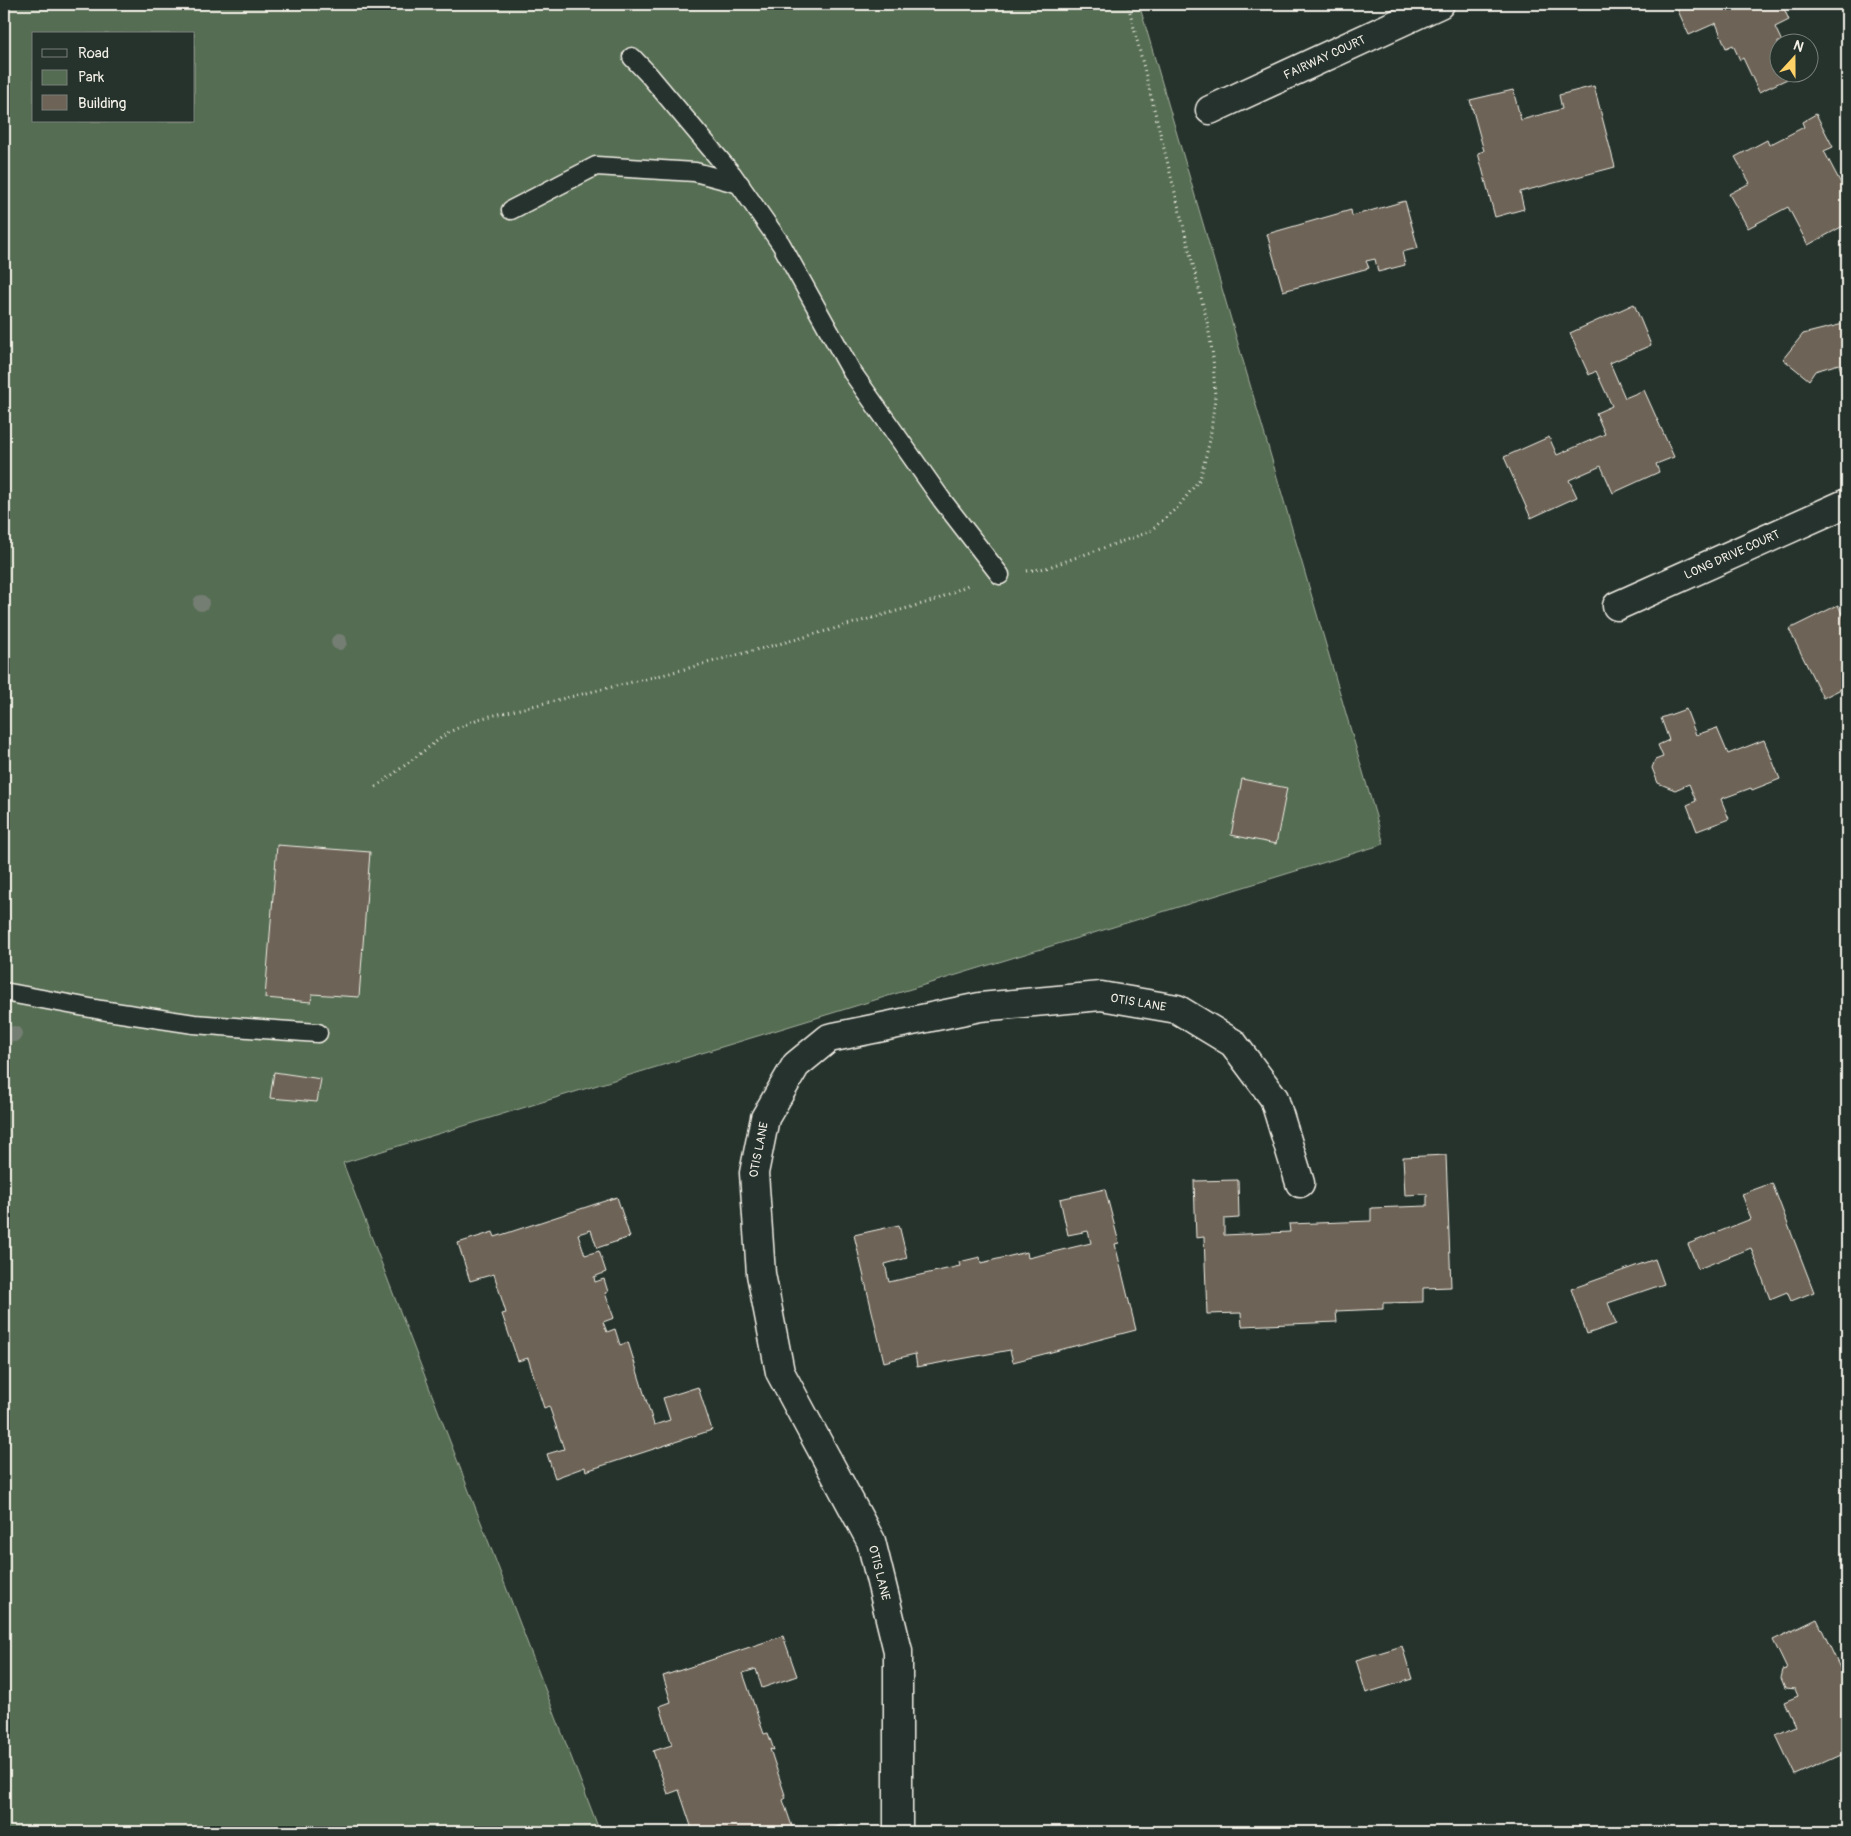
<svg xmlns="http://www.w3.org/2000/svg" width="1851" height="1836" viewBox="0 0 1851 1836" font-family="Pangolin,sans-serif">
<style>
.green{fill:#546d52;stroke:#a4af9d;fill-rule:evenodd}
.building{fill:#6d6356;stroke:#f4f1e8}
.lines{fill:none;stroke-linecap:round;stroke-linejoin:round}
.lane-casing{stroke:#f4f1e8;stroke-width:21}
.street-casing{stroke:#f4f1e8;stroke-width:31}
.path{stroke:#f4f1e8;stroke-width:3;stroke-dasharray:1 4;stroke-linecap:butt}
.lane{stroke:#26332d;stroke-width:18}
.street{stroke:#26332d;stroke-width:28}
.tree{fill:#747e73}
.labels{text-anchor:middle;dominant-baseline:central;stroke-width:5;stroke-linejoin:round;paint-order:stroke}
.street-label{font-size:12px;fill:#f4f1e8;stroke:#26332d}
</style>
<rect width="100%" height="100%" fill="#26332d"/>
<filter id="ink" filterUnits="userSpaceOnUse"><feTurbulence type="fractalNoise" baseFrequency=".02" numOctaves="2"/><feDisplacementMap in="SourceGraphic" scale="10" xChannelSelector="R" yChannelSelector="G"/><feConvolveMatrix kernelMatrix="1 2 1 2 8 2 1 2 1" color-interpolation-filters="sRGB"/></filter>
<g filter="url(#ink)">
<path class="green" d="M4,4H1139L1384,844L343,1163L600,1832H4ZM34,34H194V121H34Z"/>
<g class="building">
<path d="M1675,4H1782L1789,20L1775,27L1782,42H1778V72H1795L1796,75L1759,92L1743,58L1740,60L1733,45L1726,48L1716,23L1689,35Z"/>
<path d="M1594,86L1615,167L1520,192L1524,209L1495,217L1478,153L1484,151L1470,100L1513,90L1521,120L1562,109L1559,95Z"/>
<path d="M1816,114L1833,147L1824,151L1847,195V224L1808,245L1788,207L1748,228L1729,194L1750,183L1735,157L1767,140L1769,145L1804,127L1802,122Z"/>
<path d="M1405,201L1418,248L1402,252L1405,265L1378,272L1375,259L1366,261L1369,268L1283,291L1267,234L1351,210L1352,216Z"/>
<path d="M1847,285V311L1841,287Z"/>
<path d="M1634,304L1651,345L1610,363L1625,398L1644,390L1674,457L1656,464L1659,472L1613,493L1601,466L1569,480L1577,497L1531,518L1504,457L1549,437L1557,455L1605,434L1596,413L1612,406L1596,371L1589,375L1570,333Z"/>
<path d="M1847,323V396L1839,364L1815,371L1809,380L1783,359L1803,334Z"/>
<path d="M1838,605L1847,624V686L1823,698L1789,629Z"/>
<path d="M1686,709L1696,735L1717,728L1728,754L1764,740L1780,779L1752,790L1751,788L1721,799L1729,819L1697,831L1687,805L1696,801L1689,784L1675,790L1658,783L1652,768L1655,760L1663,757L1658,745L1669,740L1661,718Z"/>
<path d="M1242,779L1287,788L1276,844L1231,835Z"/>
<path d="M277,845L370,852L359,997L312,994L311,1002L265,998Z"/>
<path d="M274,1072L321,1079L317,1102L270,1098Z"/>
<path d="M1446,1155L1451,1287L1423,1288V1302L1383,1303V1309L1336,1311L1337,1322L1242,1326L1241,1313L1207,1314L1204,1237L1196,1238L1194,1181L1238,1180L1239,1218L1224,1219V1235L1290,1232L1289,1224L1371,1221V1208L1427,1206V1194L1405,1195L1403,1157Z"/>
<path d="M1772,1183L1814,1292L1791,1301L1787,1292L1770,1299L1751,1248L1698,1269L1688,1244L1751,1219L1742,1194Z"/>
<path d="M1105,1189L1119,1243L1115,1244L1136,1330L1013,1362L1010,1350L917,1367L915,1354L884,1362L854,1235L899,1225L907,1258L885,1264L889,1282L960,1266L959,1262L980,1257L981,1263L1027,1252L1028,1258L1091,1243L1088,1231L1068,1235L1060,1199Z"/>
<path d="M617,1197L630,1237L597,1248L591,1230L578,1234L585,1255L599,1251L606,1272L594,1277L595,1282L604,1279L608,1292L605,1293L614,1318L603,1322L607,1332L615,1329L620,1345L628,1342L654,1425L670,1420L663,1398L698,1387L712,1430L586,1471L585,1467L555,1478L547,1454L564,1449L549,1406L544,1408L528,1358L518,1361L502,1314L506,1313L494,1274L470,1281L458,1243L493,1232L495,1237Z"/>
<path d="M1655,1259L1664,1284L1608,1303L1616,1324L1587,1334L1571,1289Z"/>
<path d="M1817,1619L1847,1683V1762L1845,1763L1841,1754L1795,1775L1776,1735L1795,1726L1784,1702L1798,1696L1795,1689L1785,1688L1781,1678L1783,1670L1787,1669L1773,1640Z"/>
<path d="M783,1636L797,1676L762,1688L756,1669L743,1673L764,1734L768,1733L774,1750L770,1749L786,1798L783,1800L794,1832H693L679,1790L668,1794L653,1751L672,1745L660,1706L671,1702L663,1676Z"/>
<path d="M1402,1646L1412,1679L1366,1693L1356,1660Z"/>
<path d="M846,1824L849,1832H821Z"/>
</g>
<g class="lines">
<defs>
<g id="lane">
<path d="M632,57L649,75L732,174L781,244L852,372L942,500L1000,575"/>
<path d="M511,210L596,166L695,172L740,184"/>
<path d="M4,992L101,1010L194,1024L318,1033"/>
</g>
<g id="street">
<path id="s1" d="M1210,110L1440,4"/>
<path id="s2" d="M1617,606L1847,503"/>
<path id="s3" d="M898,1832V1651L871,1541L780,1372L761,1274L754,1173L765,1118L796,1065L829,1038L980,1007L1101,996L1177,1009L1233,1043L1274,1098L1300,1183"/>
</g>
</defs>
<use href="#lane" class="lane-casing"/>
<use href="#street" class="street-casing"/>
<g class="path">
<path d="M1027,571L1046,568L1149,532L1178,507L1200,479L1210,440L1215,398L1213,356L1207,321L1128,4"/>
<path d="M376,787L449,732L478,719L666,674L801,638L936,600L970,584"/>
</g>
<use href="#lane" class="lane"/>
<use href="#street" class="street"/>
</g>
<g class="tree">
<circle cx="201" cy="603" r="8"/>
<circle cx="339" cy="642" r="8"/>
<circle cx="14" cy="1034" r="8"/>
</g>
</g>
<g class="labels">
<g class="street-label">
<text stroke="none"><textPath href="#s1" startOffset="126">FAIRWAY COURT</textPath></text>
<text stroke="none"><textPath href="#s2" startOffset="126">LONG DRIVE COURT</textPath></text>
<text stroke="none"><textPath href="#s3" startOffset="1161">OTIS LANE</textPath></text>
<text stroke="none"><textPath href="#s3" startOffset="711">OTIS LANE</textPath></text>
<text transform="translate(879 1573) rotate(76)">OTIS LANE</text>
</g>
</g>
<rect width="1851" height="1836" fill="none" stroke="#26332d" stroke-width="20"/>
<rect x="10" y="10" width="1831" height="1816" fill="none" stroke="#f4f1e8" stroke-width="2" filter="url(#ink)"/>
<rect x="32" y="32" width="162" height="90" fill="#26332d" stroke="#787f78"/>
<rect x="42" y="49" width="25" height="8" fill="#26332d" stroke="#787f78"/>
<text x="78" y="58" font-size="15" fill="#f4f1e8">Road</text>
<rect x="42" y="70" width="25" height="15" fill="#546d52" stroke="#787f78"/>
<text x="78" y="82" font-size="15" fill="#f4f1e8">Park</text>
<rect x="42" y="95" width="25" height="15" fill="#6d6356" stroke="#787f78"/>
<text x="78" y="108" font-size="15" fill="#f4f1e8">Building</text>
<g transform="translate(1794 58) rotate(21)"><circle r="24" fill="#26332d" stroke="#787f78"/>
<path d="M0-4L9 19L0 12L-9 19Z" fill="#ffd166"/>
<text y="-8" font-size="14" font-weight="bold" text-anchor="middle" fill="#f4f1e8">N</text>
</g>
</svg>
